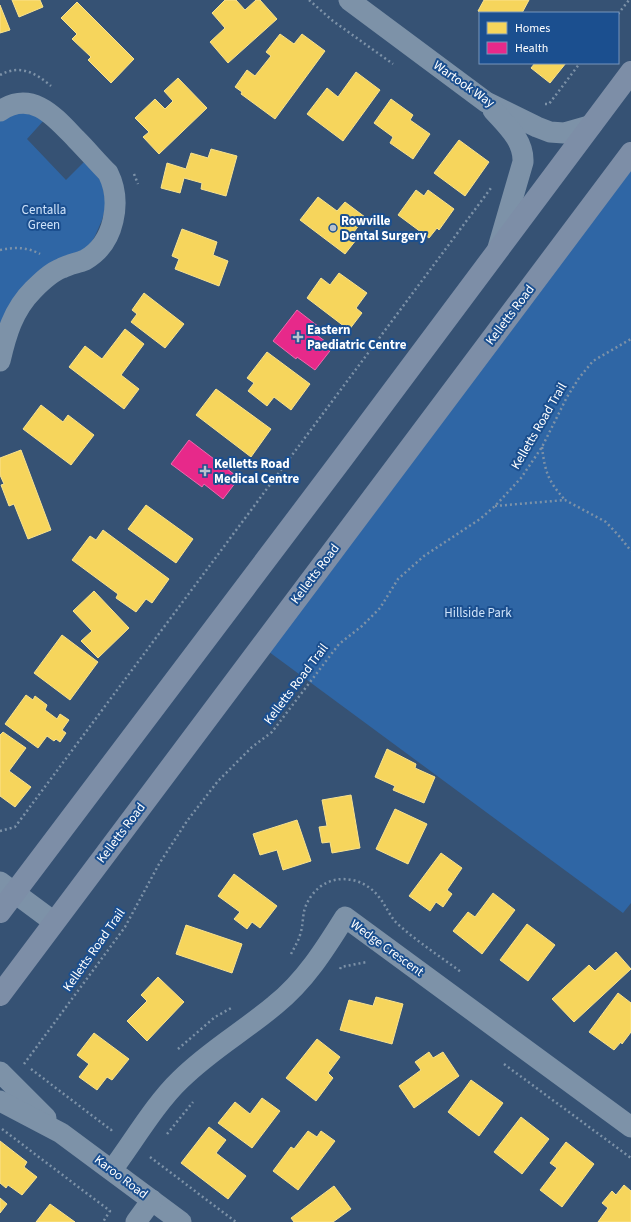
<svg xmlns="http://www.w3.org/2000/svg" width="631" height="1222" viewBox="0 0 631 1222" font-family="'Source Sans 3',sans-serif">
<style>
.green{fill:#2f66a5}
.homes{fill:#f6d55c;stroke:#f9e28d}
.health{fill:#e7298a;stroke:#ee69ad}
.lines{fill:none;stroke-linecap:round;stroke-linejoin:round}
.path{stroke:#7d92a8;stroke-width:2.5;stroke-dasharray:2 3;stroke-linecap:butt}
.street{stroke:#7d92a8;stroke-width:21}
.primary{stroke:#7d8ea7;stroke-width:22}
.poi-dot{fill:#b9c2ce;stroke:#1b4f8f;stroke-width:1.5}
.labels{text-anchor:middle;dominant-baseline:central;stroke-width:4;stroke-linejoin:round;paint-order:stroke}
.street-label{font-size:13px;fill:#fff;stroke:#1b4f8f}
.park-label{font-size:13px;fill:#cfe3fa;stroke:#1b4f8f}
.poi-label{font-size:13px;font-weight:bold;fill:#fff;stroke:#1b4f8f;text-anchor:start}
</style>
<rect width="100%" height="100%" fill="#365274"/>
<g class="green">
<path d="M18,111L45,119L27,139L66,180L86,160L102,183L106,205L102,220L95,236L91,243L0,326V120Z"/>
<path d="M631,153V903L623,913L261,646Z"/>
</g>
<g class="homes">
<path d="M12,0H40L43,7L19,17Z"/>
<path d="M225,0H236L245,10L256,0H260L277,19L228,63L210,42L225,28L212,13Z"/>
<path d="M484,0H529L522,13H481L478,11Z"/>
<path d="M77,2L134,59L111,83L88,60L91,57L72,39L77,34L61,18Z"/>
<path d="M0,5L10,30L0,33Z"/>
<path d="M280,34L294,44L302,34L325,51L275,119L241,94L242,92L235,87L247,70L255,76L271,56L266,52Z"/>
<path d="M535,63H566L550,83L531,68Z"/>
<path d="M356,72L380,90L343,141L307,114L327,88L338,97Z"/>
<path d="M178,78L207,108L159,154L143,137L149,132L135,118L155,99L165,109L173,101L164,91Z"/>
<path d="M391,99L413,115L410,120L430,134L413,159L390,143L393,137L374,123Z"/>
<path d="M459,140L489,162L465,196L434,173Z"/>
<path d="M211,149L237,156L226,196L201,189L202,183L184,178L180,193L161,188L167,163L186,169L191,153L208,158Z"/>
<path d="M416,190L424,196L428,190L454,209L439,230L437,228L429,238L398,215Z"/>
<path d="M318,197L337,211L345,202L365,217L351,236L356,240L345,254L300,220Z"/>
<path d="M182,229L217,242L213,255L228,261L219,286L175,269L179,259L172,256Z"/>
<path d="M339,273L367,293L356,308L362,313L349,330L307,298L321,278L330,285Z"/>
<path d="M144,293L184,324L165,348L131,322L137,314L132,310Z"/>
<path d="M125,329L144,344L121,375L139,389L124,409L69,367L85,346L102,359Z"/>
<path d="M267,352L310,384L291,410L274,397L267,406L248,391L254,383L247,378Z"/>
<path d="M216,389L271,429L251,457L196,415Z"/>
<path d="M41,405L63,422L68,415L94,435L71,465L23,429Z"/>
<path d="M21,450L51,530L28,539L14,504L9,506L1,485L4,484L0,475V458Z"/>
<path d="M146,505L193,539L176,563L128,529Z"/>
<path d="M103,530L169,579L152,603L146,599L136,612L116,598L118,594L72,560L90,536L96,540Z"/>
<path d="M94,591L129,628L98,658L81,641L92,631L73,611Z"/>
<path d="M62,635L98,662L70,700L34,673Z"/>
<path d="M26,695L33,700L35,696L47,705L45,710L57,719L60,714L69,720L62,730L66,733L60,742L56,739L54,741L47,736L38,748L5,724Z"/>
<path d="M3,732L26,748L9,771L31,787L15,807L0,796V735Z"/>
<path d="M387,749L416,764L415,768L435,777L424,803L393,790L395,786L375,777Z"/>
<path d="M351,795L360,848L332,853L330,842L322,843L319,827L327,826L322,800Z"/>
<path d="M395,809L427,824L408,864L376,849Z"/>
<path d="M297,820L311,861L283,870L277,850L260,855L253,834Z"/>
<path d="M441,853L462,868L447,890L452,894L443,907L436,902L430,911L409,896Z"/>
<path d="M234,874L277,906L260,928L252,922L247,929L234,919L240,912L218,896Z"/>
<path d="M493,893L515,910L482,954L453,931L468,912L475,917Z"/>
<path d="M527,924L555,945L528,981L500,960Z"/>
<path d="M186,925L242,944L232,973L176,954Z"/>
<path d="M616,952L631,969L574,1022L552,999L589,965L595,971Z"/>
<path d="M158,977L184,1002L147,1041L127,1021L147,1001L141,995Z"/>
<path d="M618,993L631,1003V1032L622,1044L621,1042L614,1050L589,1032Z"/>
<path d="M376,997L403,1004L392,1044L340,1030L349,1000L373,1006Z"/>
<path d="M94,1033L129,1059L112,1080L107,1077L97,1090L79,1077L89,1064L77,1055Z"/>
<path d="M317,1039L340,1057L328,1073L333,1078L316,1101L286,1078Z"/>
<path d="M429,1052L433,1058L443,1052L459,1076L414,1108L399,1086L421,1070L415,1062Z"/>
<path d="M471,1080L503,1103L479,1136L448,1112Z"/>
<path d="M262,1098L280,1111L252,1148L218,1123L235,1102L250,1114Z"/>
<path d="M521,1117L549,1139L522,1174L494,1152Z"/>
<path d="M209,1127L226,1140L216,1153L246,1176L228,1199L181,1163Z"/>
<path d="M308,1131L317,1137L321,1131L335,1141L298,1190L273,1171L291,1147L294,1149Z"/>
<path d="M0,1141L27,1162L24,1167L37,1177L22,1195L8,1185L6,1188L0,1183Z"/>
<path d="M566,1142L594,1164L562,1207L540,1190L557,1168L550,1163Z"/>
<path d="M624,1185L631,1191V1222H598L608,1208L602,1203L612,1191L616,1195Z"/>
<path d="M334,1186L351,1209L333,1222H294L291,1218Z"/>
<path d="M0,1198L7,1204L0,1213Z"/>
<path d="M50,1204L75,1222H36Z"/>
</g>
<g class="health">
<path d="M297,310L319,327L314,333L333,347L315,370L297,357L296,359L273,341Z"/>
<path d="M189,440L239,478L223,499L204,484L202,487L171,464Z"/>
</g>
<g class="lines">
<g class="path">
<path d="M309,0L333,21L393,64"/>
<path d="M618,14L629,0"/>
<path d="M0,75C20,64 36,73 51,86"/>
<path d="M545,104H549L580,63"/>
<path d="M134,174L138,184"/>
<path d="M0,250C15,247 27,247 40,254"/>
<path d="M542,447C545,472 548,481 565,500"/>
<path d="M495,506L565,500L606,522L620,537L631,551"/>
<path d="M0,831L15,827L491,188"/>
<path d="M291,954C294,948 298,942 300,935C305,920 300,911 312,895C329,872 362,875 379,897C387,907 390,918 400,926C419,943 441,957 461,972"/>
<path d="M340,969L341,967L367,962"/>
<path d="M178,1049L215,1017L233,1007"/>
<path d="M24,1064L125,927L159,864L187,821L218,781L252,747L272,732L339,644L362,626L380,608L398,579L424,556L480,519L495,506L521,478L542,447L567,397L579,378L593,361L631,339"/>
<path d="M504,1064L631,1158"/>
<path d="M31,1069L111,1130L113,1128"/>
<path d="M2,1129L110,1211L103,1222"/>
<path d="M167,1134L193,1102"/>
<path d="M150,1157L236,1222"/>
</g>
<g class="street">
<path d="M349,0L486,102L537,127L550,132L564,133L592,125"/>
<path d="M493,110C506,125 524,140 523,162L498,248"/>
<path d="M0,111C32,89 55,117 76,139C87,150 97,162 108,173C122,201 115,243 85,260C78,263 70,264 62,268C51,272 41,282 33,290C13,310 6,335 0,361"/>
<path d="M0,882L54,922"/>
<path d="M0,1072L46,1118"/>
<path d="M0,1101L61,1133L181,1222"/>
<path d="M112,1170C133,1142 155,1104 180,1080C210,1050 243,1032 275,1005C305,981 325,949 345,917L631,1127"/>
<path d="M136,1222L152,1200"/>
</g>
<g class="primary">
<path d="M0,912L342,459L631,72"/>
<path d="M0,995L631,153"/>
</g>
</g>
<g class="poi-dot">
<circle cx="333" cy="228" r="4"/>
<path d="M296 331h4v4h4v4h-4v4h-4v-4h-4v-4h4z"/>
<path d="M203 465h4v4h4v4h-4v4h-4v-4h-4v-4h4z"/>
</g>
<g class="labels">
<g class="street-label">
<text transform="translate(464 84) rotate(35)">Wartook Way</text>
<text transform="translate(510 315) rotate(-53)">Kelletts Road</text>
<text transform="translate(539 426) rotate(-60)">Kelletts Road Trail</text>
<text transform="translate(315 574) rotate(-53)">Kelletts Road</text>
<text transform="translate(296 684) rotate(-53)">Kelletts Road Trail</text>
<text transform="translate(121 833) rotate(-53)">Kelletts Road</text>
<text transform="translate(387 948) rotate(36)">Wedge Crescent</text>
<text transform="translate(94 950) rotate(-55)">Kelletts Road Trail</text>
<text transform="translate(121 1177) rotate(37)">Karoo Road</text>
</g>
<g class="park-label">
<text x="44" y="210">Centalla<tspan x="44" dy="15">Green</tspan></text>
<text x="478" y="613">Hillside Park</text>
</g>
<g class="poi-label">
<text x="341" y="221">Rowville<tspan x="341" dy="15">Dental Surgery</tspan></text>
<text x="307" y="330">Eastern<tspan x="307" dy="15">Paediatric Centre</tspan></text>
<text x="214" y="464">Kelletts Road<tspan x="214" dy="15">Medical Centre</tspan></text>
</g>
</g>
<rect x="479" y="12" width="140" height="52" fill="#1b4f8f" stroke="#7695bc"/>
<rect x="487" y="22" width="20" height="12" fill="#f6d55c" stroke="#7695bc"/>
<text x="515" y="32" font-size="12" fill="#ffffff">Homes</text>
<rect x="487" y="42" width="20" height="12" fill="#e7298a" stroke="#7695bc"/>
<text x="515" y="52" font-size="12" fill="#ffffff">Health</text>
</svg>
